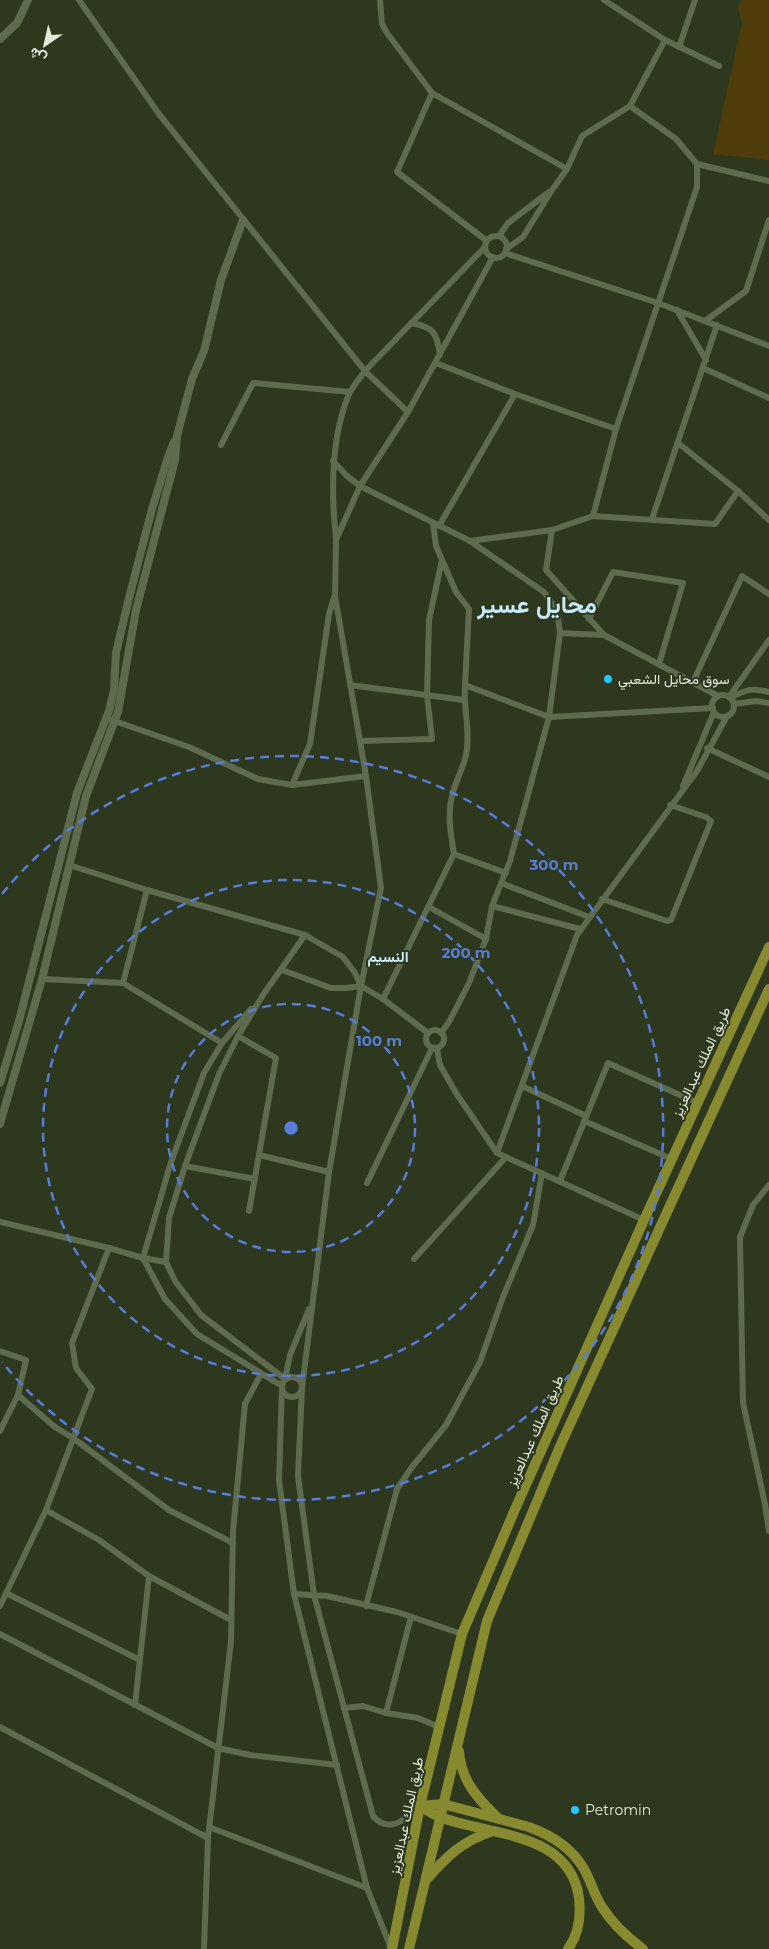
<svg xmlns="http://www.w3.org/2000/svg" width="769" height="1949" viewBox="0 0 769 1949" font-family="Montserrat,Vazirmatn,sans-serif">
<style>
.green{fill:#4e3c0a}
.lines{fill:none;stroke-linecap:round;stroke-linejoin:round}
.minor{stroke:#5e6b4f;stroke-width:6}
.tertiary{stroke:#5e6b4f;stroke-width:8}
.primary{stroke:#878a2f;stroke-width:10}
.ring{fill:none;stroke:#587cd8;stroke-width:2.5;stroke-dasharray:9 6}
.poi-dot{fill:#22c9fe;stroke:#2d381e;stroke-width:2}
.labels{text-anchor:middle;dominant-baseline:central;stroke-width:4;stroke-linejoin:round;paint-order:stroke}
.poi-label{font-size:14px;fill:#e1e9d9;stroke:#2d381e;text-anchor:start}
.street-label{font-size:14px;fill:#e1e9d9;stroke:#2d381e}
.neighbourhood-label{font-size:15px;font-weight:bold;fill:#c8e9f7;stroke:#2d381e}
.town-label{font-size:24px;font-weight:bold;fill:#c8e9f7;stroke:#2d381e}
.centre{fill:#587cd8;stroke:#2d381e;stroke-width:2.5}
.ring-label{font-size:15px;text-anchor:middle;font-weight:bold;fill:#587cd8;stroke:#2d381e;stroke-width:4;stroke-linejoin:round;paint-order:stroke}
</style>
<rect width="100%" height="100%" fill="#2d381e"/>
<path class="green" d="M741,0H769V160L713,154L742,23L738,9Z"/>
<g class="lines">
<g class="minor">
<path d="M79,0L159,114L365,371L485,247"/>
<path d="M380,0L382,24L387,33L432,93L567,169"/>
<path d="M604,0L665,40L719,66"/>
<path d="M679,47L695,0"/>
<path d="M432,93L397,172L487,241"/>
<path d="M697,164L769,181"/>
<path d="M499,236L508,223L549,192"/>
<circle cx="496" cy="247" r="11"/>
<path d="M506,249L523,237L552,190L567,169L582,136L630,106L665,40"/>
<path d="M505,253L658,303L769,346"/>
<path d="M677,310L706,360"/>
<path d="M705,321L746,291L769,220"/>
<path d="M411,323C434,327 437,333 440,355"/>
<path d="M436,363L515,394L616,429"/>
<path d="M703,368L769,398"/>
<path d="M678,443L738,491L769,520"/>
<path d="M221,445L253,383L350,392"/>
<path d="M333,461L347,476L360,486L470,541"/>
<path d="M593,516L715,524L738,491"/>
<path d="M652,519L717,325"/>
<path d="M433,523L436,546L456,592L469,609L465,685L549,717L713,708"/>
<path d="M439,526L515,394"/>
<path d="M552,530L546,570L604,635"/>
<path d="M336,539C331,493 331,437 349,394C353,386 360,378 365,371L408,412"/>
<path d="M589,619L613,572L683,583L659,664"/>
<path d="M560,633L604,635L718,696"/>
<path d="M693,682L742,576L769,594"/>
<path d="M350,685L464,700"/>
<circle cx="723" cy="706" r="11"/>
<path d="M729,697L769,640"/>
<path d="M730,698C747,689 751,688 769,692"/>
<path d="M734,704L756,701L769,703"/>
<path d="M106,718L189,747L258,779L292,785L366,776"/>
<path d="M360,741L432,739L427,695L429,620L442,560"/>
<path d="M707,748L769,777"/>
<path d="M292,785L310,744L329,614L334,597"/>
<path d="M683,786L714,712"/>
<path d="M454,854C451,834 447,815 452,796C455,782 463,769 466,755C471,732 463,708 465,685"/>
<path d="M69,865L147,890L305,935L343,957L355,973L361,986L383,999L428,1033"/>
<path d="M501,883L589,917"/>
<path d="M147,890L123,983L222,1043"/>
<path d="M602,899L667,921L671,920L711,821L706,817L670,805"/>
<path d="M492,906L580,929"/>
<path d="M429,907L486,939"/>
<path d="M305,935L263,995L238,1036L219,1074L185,1166L169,1218L166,1262L175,1281L201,1315L285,1379L290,1355L309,1309"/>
<path d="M282,970L331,988H346L361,986"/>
<path d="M42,979L123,983"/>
<path d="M383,999L454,854L506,873"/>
<circle cx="435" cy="1039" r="9"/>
<path d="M441,1033L449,1022L469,983L486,939L492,906L510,861L549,717L560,633L557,611L544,592L470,541L552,530L593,516L616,429L697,187V164L676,139L630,106"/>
<path d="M238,1036L276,1058L249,1211"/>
<path d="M437,1049L440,1065L456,1093L497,1153L644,1220"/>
<path d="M522,1086L586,1116"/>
<path d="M584,1121L672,1159"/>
<path d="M497,1153L577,935L697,771L727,716"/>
<path d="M259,1155L329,1172"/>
<path d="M185,1166L255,1179"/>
<path d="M560,1181L608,1063L698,1103"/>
<path d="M367,1183L432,1048"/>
<path d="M769,1185L753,1205L740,1237L743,1403L765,1504L769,1531"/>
<path d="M0,1222L109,1248L143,1258L171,1162L204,1073L222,1043L251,1009"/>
<path d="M143,1258L165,1299L197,1334L282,1386L279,1480L294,1594L367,1888L391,1948"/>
<path d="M143,1258L166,1262"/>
<path d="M414,1259L506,1157"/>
<path d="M0,1351L26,1360L18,1395L0,1431"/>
<circle cx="292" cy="1387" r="10"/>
<path d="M18,1395L55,1427L73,1438L169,1510L233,1543"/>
<path d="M46,1510L99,1540L149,1576L231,1620"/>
<path d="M6,1593L140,1660"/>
<path d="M294,1594L327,1596L397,1612L462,1634"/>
<path d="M0,1606L46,1510L92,1389L76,1368L72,1343L109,1248"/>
<path d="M366,1606L397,1489L412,1467L446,1425L480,1362L503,1297L533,1225L542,1173"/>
<path d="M0,1634L218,1748L250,1755L337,1765"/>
<path d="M135,1705L149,1576"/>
<path d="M344,1708L363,1706L386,1713L418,1718L439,1727"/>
<path d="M386,1713L411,1617"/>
<path d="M0,1727L208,1838"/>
<path d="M419,1808C405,1820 388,1834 373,1816L314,1595L298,1476L302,1388L329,1172L361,986L381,888L366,776L335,596L336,540L360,486L408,412L493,257"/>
<path d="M209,1827L367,1888"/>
<path d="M204,1949L208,1838L231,1641L233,1531L245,1404L261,1374"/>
</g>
<g class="tertiary">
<path d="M0,39L17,23L28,0"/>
<path d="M0,1083L19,1021L77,793L109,711L114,690L116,653L129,598L152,509L168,457L174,442"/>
<path d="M0,1124L42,979L86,796L118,712L136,610L175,460L177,436L192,379L204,351L221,280L243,220"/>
</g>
<g class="primary">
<path d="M459,1751C461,1781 478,1799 498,1818"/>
<path d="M420,1806L443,1804L529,1827C551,1835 572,1848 584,1869C591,1881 594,1895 602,1907C612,1923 628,1938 643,1949"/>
<path d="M420,1806C427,1810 434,1815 440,1817C489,1836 570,1831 579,1898C581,1916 579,1934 568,1949"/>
<path d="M426,1880C447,1856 462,1841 493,1831"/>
<path d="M392,1949L420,1806L462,1634L516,1507L644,1220L769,947"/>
<path d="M409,1949L487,1621L561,1444L769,989"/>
</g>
</g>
<g class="ring">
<circle cx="291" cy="1128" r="124"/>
<circle cx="291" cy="1128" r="248"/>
<path d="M2 894A372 372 0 1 1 2 1362"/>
</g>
<g class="poi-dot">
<circle cx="608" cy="679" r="5"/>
<circle cx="575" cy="1810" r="5"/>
</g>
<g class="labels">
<g class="poi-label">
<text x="618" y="679">سوق محايل الشعبي</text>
<text x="585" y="1810">Petromin</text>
</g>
<g class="street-label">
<text transform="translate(701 1062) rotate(-65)">طريق الملك عبدالعزيز</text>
<text transform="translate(535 1431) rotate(-66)">طريق الملك عبدالعزيز</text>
<text transform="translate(406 1816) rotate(-78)">طريق الملك عبدالعزيز</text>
</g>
<g class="neighbourhood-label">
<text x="388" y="956">النسيم</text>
</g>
<g class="town-label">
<text x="537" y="604">محايل عسير</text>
</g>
</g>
<circle cx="291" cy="1128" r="8" class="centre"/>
<g class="ring-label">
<text x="554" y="870">300 m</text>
<text x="466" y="958">200 m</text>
<text x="379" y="1046">100 m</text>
</g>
<g transform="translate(45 45) rotate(214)" stroke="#2d381e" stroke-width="4" paint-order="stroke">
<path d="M0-4L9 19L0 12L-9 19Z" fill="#e1e9d9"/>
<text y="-8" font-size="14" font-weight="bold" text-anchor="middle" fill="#e1e9d9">ش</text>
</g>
</svg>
